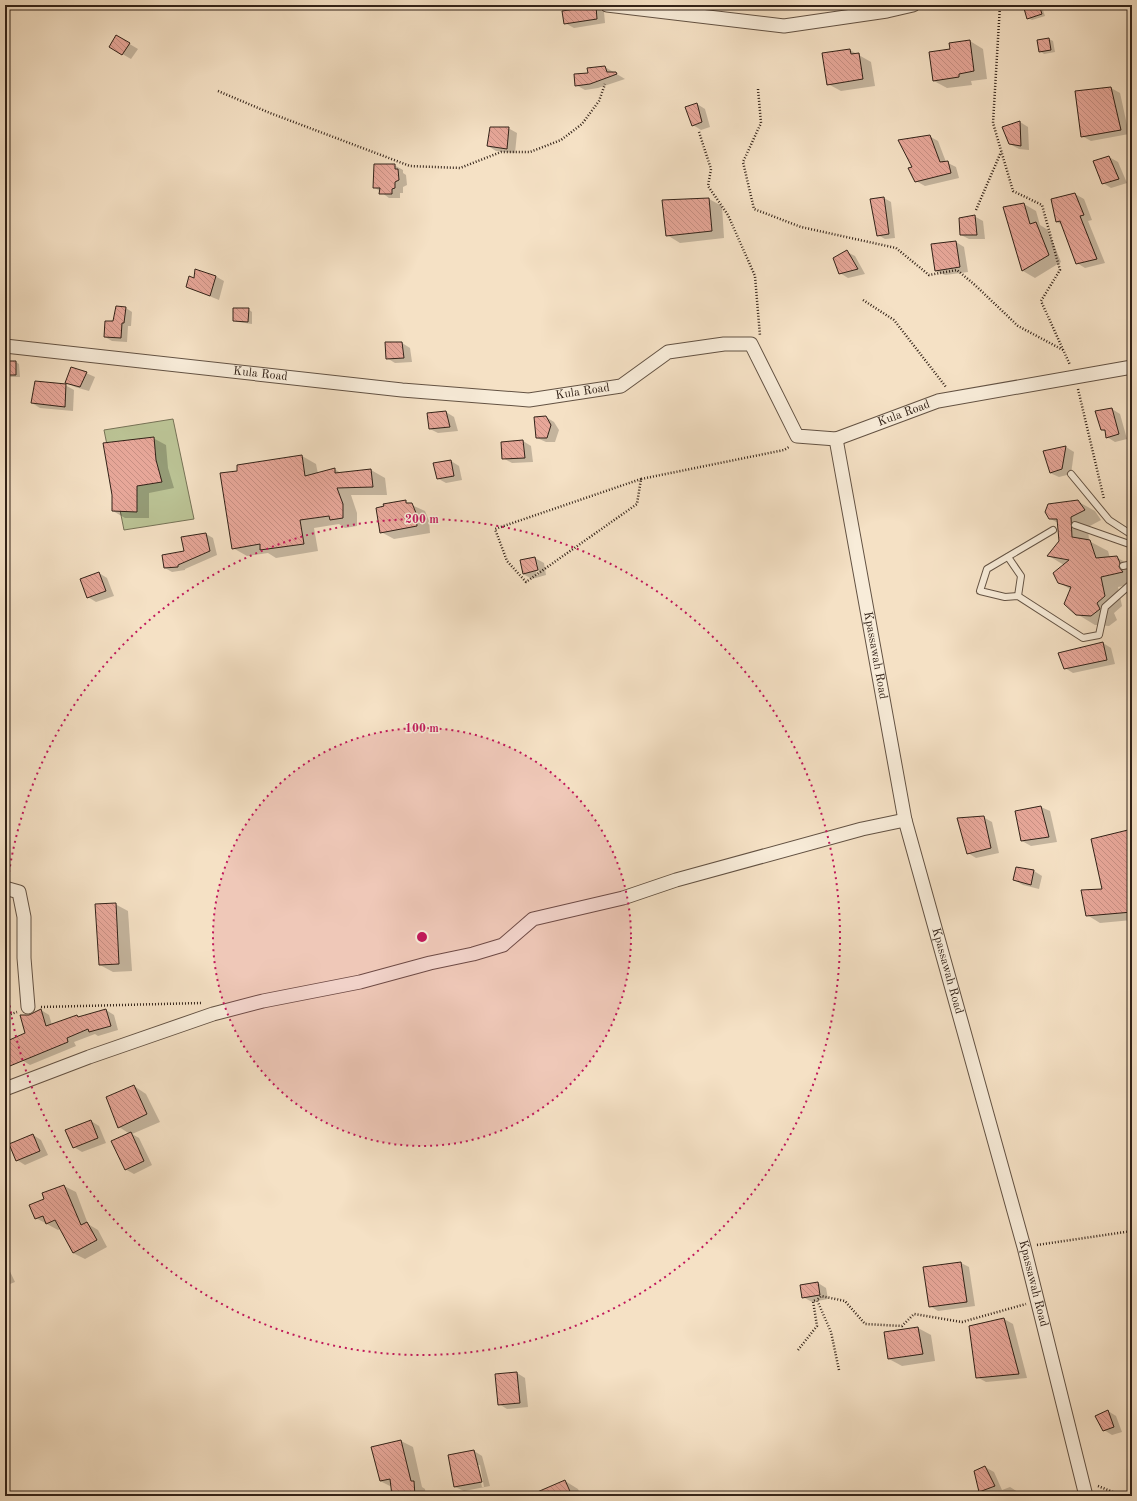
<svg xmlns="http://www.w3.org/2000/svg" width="1137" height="1501" viewBox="0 0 1137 1501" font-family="'Old Standard TT',serif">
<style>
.grass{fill:#bbc395;stroke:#767256}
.shadow{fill:#0003;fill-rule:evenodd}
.building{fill:url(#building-back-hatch);stroke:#322218}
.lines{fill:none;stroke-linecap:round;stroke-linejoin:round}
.lane-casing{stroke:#635243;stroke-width:8}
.street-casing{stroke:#635243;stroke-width:15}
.path{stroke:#322218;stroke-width:2.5;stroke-dasharray:1 2;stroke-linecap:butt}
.lane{stroke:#f8ecd9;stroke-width:6}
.street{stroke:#f8ecd9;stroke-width:13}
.ring{fill:none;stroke:#c2185b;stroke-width:2;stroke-dasharray:2 4}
.labels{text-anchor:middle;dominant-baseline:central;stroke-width:3;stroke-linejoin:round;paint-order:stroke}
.street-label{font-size:12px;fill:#322218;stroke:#f8ecd9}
.centre{fill:#c2185b;stroke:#f8ecd9;stroke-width:2}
.ring-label{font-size:12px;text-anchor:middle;font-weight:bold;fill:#c2185b;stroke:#f8ecd9;stroke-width:3;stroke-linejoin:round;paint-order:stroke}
</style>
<defs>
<pattern id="building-back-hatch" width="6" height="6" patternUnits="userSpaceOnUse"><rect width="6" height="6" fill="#e7a799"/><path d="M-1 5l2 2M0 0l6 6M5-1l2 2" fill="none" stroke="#c78f83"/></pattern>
</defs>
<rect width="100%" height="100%" fill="#f5e1c5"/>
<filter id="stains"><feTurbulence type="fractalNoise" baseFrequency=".005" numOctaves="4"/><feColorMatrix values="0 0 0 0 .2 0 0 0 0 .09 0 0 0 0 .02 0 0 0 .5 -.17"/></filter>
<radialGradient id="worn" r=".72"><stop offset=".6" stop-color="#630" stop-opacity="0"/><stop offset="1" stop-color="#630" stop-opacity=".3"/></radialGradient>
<path class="grass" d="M173,419L194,519L124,530L104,430Z"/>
<g class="shadow">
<path d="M1031,5H1049L1042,7L1045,16L1032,20L1028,18Z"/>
<path d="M595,7L604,12L605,23L574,28L565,23Z"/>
<path d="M116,36L138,49L131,59L110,47Z"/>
<path d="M1049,39L1053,41L1055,52L1044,54L1040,51Z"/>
<path d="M970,41L983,49L987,79L971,81L972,85L947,88L934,81L951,49Z"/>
<path d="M850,50L871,62L875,86L841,91L828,84Z"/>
<path d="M605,67L625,79L598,88L585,90L576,85L589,74Z"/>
<path d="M1111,88L1120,93L1129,134L1091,141L1082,136Z"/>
<path d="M697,104L705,109L710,127L701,130L693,125Z"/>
<path d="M1020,122L1028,127L1029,150L1019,149L1010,144Z"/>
<path d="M508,128L517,133L515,153L496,151L488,146Z"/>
<path d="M929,136L938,141L946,162L956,167L959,178L925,186L916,181L914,168Z"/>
<path d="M1109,157L1118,162L1127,183L1111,188L1103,183Z"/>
<path d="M394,165L403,170V173L406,175L407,185L403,187V193H400V198H389L374,187Z"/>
<path d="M1075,194L1084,199L1092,220L1088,221L1105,263L1085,268L1077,263L1062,225L1057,222Z"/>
<path d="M884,198L891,202L895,238L885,239L878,235L871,200Z"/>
<path d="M709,199L722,206L724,238L680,243L667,235Z"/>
<path d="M1024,204L1036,211L1040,225L1048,230L1061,262L1035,278L1023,271L1004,208Z"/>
<path d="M974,216L983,221L985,239H969L961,235Z"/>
<path d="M956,242L964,247L968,272L945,275L936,271Z"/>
<path d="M847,252L855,256L865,274L848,278L840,273Z"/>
<path d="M215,276L224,281L219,300L187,287L194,279Z"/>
<path d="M126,308L132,312L131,326H128L127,342L112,341L105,337L114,322Z"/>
<path d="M248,309L252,312V324L238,322L234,320Z"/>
<path d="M402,343L410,348L412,362L395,363L387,358Z"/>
<path d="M16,362L19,364L20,377H10L7,375Z"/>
<path d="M86,373L95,377L89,391L75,387L66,382Z"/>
<path d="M65,385L74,390L73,411L40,408L32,403Z"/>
<path d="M1112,409L1120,414L1127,439L1115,442L1107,437L1106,432L1102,430Z"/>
<path d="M446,412L454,417L458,431L438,433L430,429Z"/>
<path d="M546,417L554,422L559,430L555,442H546L537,438Z"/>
<path d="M153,438L166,445L168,468L174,488L149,493V518H125L113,511Z"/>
<path d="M523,441L531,446L533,462L512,463L503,458Z"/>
<path d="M1066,447L1074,452L1071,474L1059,477L1050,473Z"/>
<path d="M302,456L316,464L318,474L334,469L341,473L371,470L385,478L387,495H351L357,513V526L345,528L339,524L314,528L318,551L276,558L268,553L247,556L233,548L239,472Z"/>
<path d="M451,461L459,466L462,480L446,483L437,478Z"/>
<path d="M1077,501L1095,511L1101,520L1088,527L1089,541L1108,551L1110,558L1116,557L1132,566V584L1118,587L1122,606L1114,613L1117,620L1109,626L1095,625L1077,614L1071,590L1059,582L1055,578L1054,574L1064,565L1049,556L1060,542L1058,523L1049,518Z"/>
<path d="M405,502L425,511L429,521L430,533L394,539L381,532Z"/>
<path d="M206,534L213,538L217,555L185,569V570L172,572L165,568Z"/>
<path d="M535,558L544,563L546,575L532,579L523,574L521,561ZM535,563H537L539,575H537Z"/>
<path d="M99,573L107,578L114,596L96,602L88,597Z"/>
<path d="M1103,643L1111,648L1115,664L1073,673L1065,668Z"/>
<path d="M1041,807L1050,811L1057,842L1031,846L1022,841Z"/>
<path d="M983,817L992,822L999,853L976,858L968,853Z"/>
<path d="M1132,830V920L1100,923L1087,915L1103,889Z"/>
<path d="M1017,868L1034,871L1042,876L1039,889L1023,885L1014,880Z"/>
<path d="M115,904L128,911L132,971L113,972L100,965Z"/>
<path d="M41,1010L49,1015L52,1025L77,1016L79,1018L106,1010L114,1015L118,1030L98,1036L95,1034L74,1042L76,1046L30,1065L22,1060L29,1016Z"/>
<path d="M134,1086L146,1094L160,1122L132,1134L139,1138L152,1165L134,1174L125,1169L130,1134L119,1127Z"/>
<path d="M91,1121L99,1126L106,1143L82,1152L74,1147Z"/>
<path d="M33,1135L41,1140L48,1155L25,1165L17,1160Z"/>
<path d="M64,1186L76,1192L88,1224L98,1230L107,1247L85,1259L73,1253L60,1229L58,1230L36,1218L45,1199Z"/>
<path d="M5,1261L15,1282L5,1286Z"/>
<path d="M961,1263L969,1267L975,1306L938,1311L930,1306Z"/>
<path d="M818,1283L826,1288L828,1299L812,1302L803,1297Z"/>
<path d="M1004,1319L1013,1324L1027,1378L986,1382L977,1377Z"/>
<path d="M918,1328L931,1335L935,1361L902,1366L889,1359L885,1333Z"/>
<path d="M517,1373L525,1378L528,1407L507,1409L499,1404Z"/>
<path d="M1108,1411L1116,1416L1122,1432L1112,1435L1104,1430Z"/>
<path d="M401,1441L413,1447L422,1487L425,1489L426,1496H393L392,1487L380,1481L373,1447Z"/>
<path d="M474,1451L482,1456L490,1486L464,1491L455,1487ZM477,1465H480L484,1487H482Z"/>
<path d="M985,1467L994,1472L1002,1490L1010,1487L1018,1492L1020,1496H988L980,1491Z"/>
<path d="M565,1481L578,1489L581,1496H540Z"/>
</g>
<g class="building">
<path d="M1023,5H1039L1042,14L1027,19Z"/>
<path d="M596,6L597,19L564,24L562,11Z"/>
<path d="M116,35L130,43L122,55L109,47Z"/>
<path d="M1049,38L1051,50L1039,52L1037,40Z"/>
<path d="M970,40L974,71L959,74V77L933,81L929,52L950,49L949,43Z"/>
<path d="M850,49L851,54L859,53L863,79L827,85L822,53Z"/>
<path d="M605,66L607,72H616L617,74L590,84L575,86L574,74L588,73L587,68Z"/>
<path d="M1111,87L1121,130L1081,137L1075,91Z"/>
<path d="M697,103L702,122L692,126L685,107Z"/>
<path d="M1020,121L1021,146L1009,144L1002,127Z"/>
<path d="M490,127H509L507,149L487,146Z"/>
<path d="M930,135L940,162L948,161L951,173L915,182L908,168L912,167L898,140Z"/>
<path d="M1109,156L1119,179L1102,184L1093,161Z"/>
<path d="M374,164H395V169H398L399,180L395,182V188L392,189V194H379L380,188H373Z"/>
<path d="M1075,193L1084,215L1080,216L1097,259L1076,264L1060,221L1056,222L1051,199Z"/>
<path d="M884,197L889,234L877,236L870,199Z"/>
<path d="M709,198L712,231L666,236L662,200Z"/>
<path d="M1024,203L1030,224L1036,222L1049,255L1022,271L1003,207Z"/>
<path d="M975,215L977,235H960L959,218Z"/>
<path d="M956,241L960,267L935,271L931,244Z"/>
<path d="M847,250L858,269L839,274L833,258Z"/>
<path d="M195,269L216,276L210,296L186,287L189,276L194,278Z"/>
<path d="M116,306L126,307L124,323H122L121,338L104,337L105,321H113Z"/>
<path d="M233,308H249L248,322L233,321Z"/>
<path d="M385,342H402L404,358L386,359Z"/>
<path d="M5,361H16V375H6Z"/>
<path d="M71,367L87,372L80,387L65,383Z"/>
<path d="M35,381L66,384L65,407L31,403Z"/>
<path d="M1112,408L1119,434L1106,438L1105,430H1101L1095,411Z"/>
<path d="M446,411L450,427L429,429L427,413Z"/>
<path d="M546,416L551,425L547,438H536L534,417Z"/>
<path d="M154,437L156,460L162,482L137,486V512L112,511V495L103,443Z"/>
<path d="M523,440L525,458L502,459L501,442Z"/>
<path d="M1066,446L1062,469L1050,473L1043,451Z"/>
<path d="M302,455L305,476L335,468V473L371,469L373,487L337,488L343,504V518L330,520L329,516L300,520L304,544L260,550V544L232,549L220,473L237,471V465Z"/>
<path d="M451,460L454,476L437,479L433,463Z"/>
<path d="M406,500V503H412L416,513L417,526L380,533L376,508L384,506L383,504Z"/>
<path d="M1078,500L1085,510L1071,517L1072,537L1090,540L1096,558L1117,556L1120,563L1119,567L1123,572L1101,577L1105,596L1097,603L1100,609L1091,616L1076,615L1064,604L1071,587L1058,583L1053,573L1069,560L1047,556L1059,541L1057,519H1049L1045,512L1048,504Z"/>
<path d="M206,533L210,551L178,565V567L164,568L162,555L184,551L181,537Z"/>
<path d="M535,557L538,570L523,574L520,560Z"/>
<path d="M99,572L106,591L87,598L80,579Z"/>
<path d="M1103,642L1107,660L1064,669L1058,653Z"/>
<path d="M1041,806L1049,837L1021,841L1015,811Z"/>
<path d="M984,816L991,848L967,854L957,818Z"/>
<path d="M1132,829V912L1086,916L1081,890L1102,889L1091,839Z"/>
<path d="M1016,867L1034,870L1031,885L1013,880Z"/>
<path d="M116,903L119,964L99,965L95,904Z"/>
<path d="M41,1009L46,1026L77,1015L78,1017L106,1009L111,1026L89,1032L88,1029L67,1038L68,1042L5,1068V1042L25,1033L20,1015H29Z"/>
<path d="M134,1085L147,1114L118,1128L106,1097Z"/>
<path d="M91,1120L98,1138L73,1148L65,1130Z"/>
<path d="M131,1132L144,1161L125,1170L111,1141Z"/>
<path d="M33,1134L40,1151L16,1161L9,1144Z"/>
<path d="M64,1185L81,1225L87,1222L97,1240L73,1253L55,1220L46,1224L43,1216L35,1219L29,1205L44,1199L42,1193Z"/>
<path d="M961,1262L967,1302L929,1307L923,1267Z"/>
<path d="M818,1282L820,1295L802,1298L800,1285Z"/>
<path d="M1004,1318L1019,1374L976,1378L969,1326Z"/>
<path d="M918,1327L923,1354L888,1359L884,1332Z"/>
<path d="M517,1372L520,1403L498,1405L495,1374Z"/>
<path d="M1108,1410L1114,1427L1103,1431L1095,1416Z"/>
<path d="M401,1440L411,1481H414L415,1496H392L390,1479L380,1481L371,1447Z"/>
<path d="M474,1450L482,1482L454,1487L448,1455Z"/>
<path d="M985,1466L995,1486L979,1492L974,1471Z"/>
<path d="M565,1480L572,1496H528Z"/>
</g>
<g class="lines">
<defs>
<g id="lane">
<path d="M1071,474L1109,520L1132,535"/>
<path d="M1075,525L1132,545"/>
<path d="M1053,530L987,569L980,591L1005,597L1018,596L1083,638L1099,635L1105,607L1132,583"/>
<path d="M1008,557L1021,576L1018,596"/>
<path d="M1123,566L1132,564"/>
</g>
<g id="street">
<path d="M607,5L784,26L887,11L913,5"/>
<path id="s1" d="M5,346L402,390L529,400L621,386L668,352L724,344H751L797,436L836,439L938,401L1132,367"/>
<path id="s2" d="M836,439L905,820L1024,1247L1086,1496"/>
<path d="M5,888L19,892L24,917V958L28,1007"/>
<path d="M5,1089L89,1057L213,1014L263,1001L360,982L430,963L473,954L503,945L533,919L623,898L676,880L862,829L905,820"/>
</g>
</defs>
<use href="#lane" class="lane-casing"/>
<use href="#street" class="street-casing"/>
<g class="path">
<path d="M1000,5L993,123L1013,191L1042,205L1060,270L1041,301L1070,365"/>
<path d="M758,89L761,123L743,162L754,209L801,227L896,248L929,275L957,270L975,285L1018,326L1063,350"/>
<path d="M218,91L270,113L410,166L460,168L501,152H530L561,140L582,124L599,101L605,84"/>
<path d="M699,132L711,169L708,186L728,215L755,276L760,336"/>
<path d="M976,210L1001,152"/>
<path d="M863,300L894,320L946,387"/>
<path d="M1078,389L1104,499"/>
<path d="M641,479L495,529L507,561L526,582L637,504L641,479L784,450L789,447"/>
<path d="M41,1007L202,1003"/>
<path d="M5,1016L17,1012"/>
<path d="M1037,1245L1132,1231"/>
<path d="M798,1350L817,1326L813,1301L816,1300"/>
<path d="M839,1370L831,1332L817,1300L821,1296L845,1301L865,1324L902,1326L914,1314L962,1322L1026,1304"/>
<path d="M1098,1486L1123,1496"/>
</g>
<use href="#lane" class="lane"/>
<use href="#street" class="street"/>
</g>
<circle cx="422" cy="937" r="209" fill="#c2185b" fill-opacity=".12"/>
<g class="ring">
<circle cx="422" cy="937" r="209"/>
<path d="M5 908A418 418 0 1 1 5 966"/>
</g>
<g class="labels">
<g class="street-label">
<text stroke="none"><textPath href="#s1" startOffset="257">Kula Road</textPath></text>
<text stroke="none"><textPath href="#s1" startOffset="581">Kula Road</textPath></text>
<text stroke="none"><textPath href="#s1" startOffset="976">Kula Road</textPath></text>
<text stroke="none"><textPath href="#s2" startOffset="220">Kpassawah Road</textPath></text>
<text stroke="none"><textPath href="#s2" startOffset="544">Kpassawah Road</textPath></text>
<text stroke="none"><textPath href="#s2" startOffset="868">Kpassawah Road</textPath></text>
</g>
</g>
<circle cx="422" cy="937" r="6" class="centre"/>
<g class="ring-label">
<text x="422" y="523">200 m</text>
<text x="422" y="732">100 m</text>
</g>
<rect width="1137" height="1501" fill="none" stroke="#f5e1c5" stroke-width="20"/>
<rect x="6" y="6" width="1125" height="1489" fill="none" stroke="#322218" stroke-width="2"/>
<rect x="10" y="10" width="1117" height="1481" fill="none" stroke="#322218"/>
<rect width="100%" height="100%" filter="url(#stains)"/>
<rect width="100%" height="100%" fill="url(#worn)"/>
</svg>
